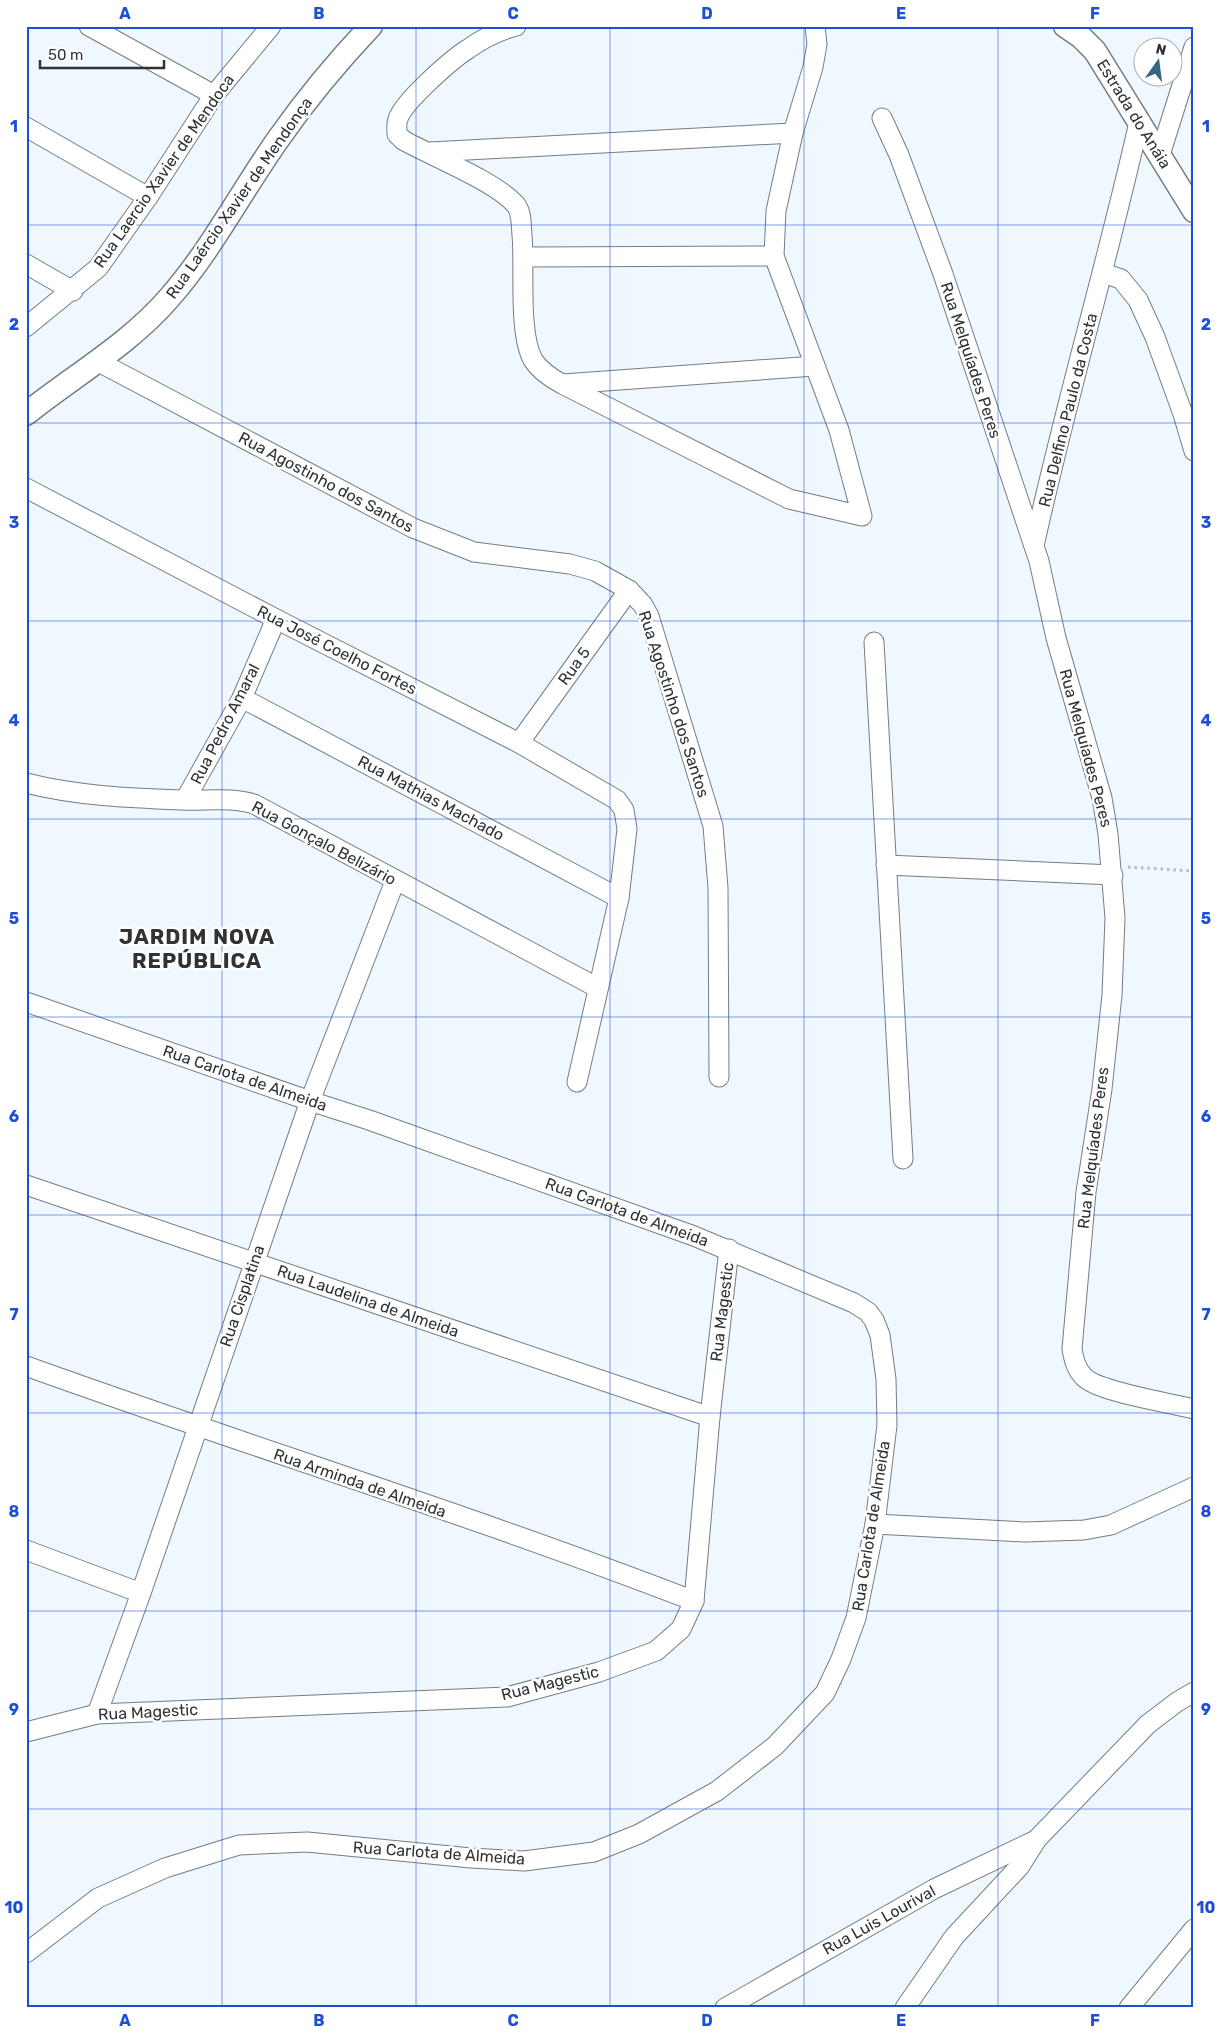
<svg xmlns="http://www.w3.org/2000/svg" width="1220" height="2034" viewBox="0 0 1220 2034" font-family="Rubik,sans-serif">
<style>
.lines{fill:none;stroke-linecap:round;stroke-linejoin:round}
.minor-casing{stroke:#757d82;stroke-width:21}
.tertiary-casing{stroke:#757d82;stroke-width:25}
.path{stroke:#b5bdc2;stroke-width:3;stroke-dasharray:2.5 4;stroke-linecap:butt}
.minor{stroke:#fff;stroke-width:19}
.tertiary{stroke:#fff;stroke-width:22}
.grid{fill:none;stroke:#1d4ed8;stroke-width:1;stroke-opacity:0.55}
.labels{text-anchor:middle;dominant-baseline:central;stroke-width:5;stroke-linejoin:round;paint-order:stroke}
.street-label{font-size:16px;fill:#2f3335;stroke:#fff}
.district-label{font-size:21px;font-weight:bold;letter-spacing:1px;fill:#2f3335;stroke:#fff}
.neatline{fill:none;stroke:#1d4ed8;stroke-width:2}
.grid-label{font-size:16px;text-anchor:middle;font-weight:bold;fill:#1d4ed8}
</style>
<rect width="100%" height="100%" fill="#eff8fe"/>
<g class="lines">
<defs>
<g id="minor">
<path d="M89,26L214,95"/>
<path d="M516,26C500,30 482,39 468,49C452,59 403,102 398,119C396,124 397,129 397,134L403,140C433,157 495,181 516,205C522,213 521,225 522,235C525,268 518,332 533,360C540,371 551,378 562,384L789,499L862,516L839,430L774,256L776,211L793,133L813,67L817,44L815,26"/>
<path d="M882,118L899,155L943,274L1039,561L1056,638L1102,798L1108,834L1115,918L1112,995L1102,1089L1086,1192L1072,1349C1074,1360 1076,1369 1084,1377C1098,1392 1171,1403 1194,1409"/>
<path d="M26,127L148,197"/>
<path d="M430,152L793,133"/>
<path d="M1160,155L1194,47"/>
<path d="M524,257L774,256"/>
<path d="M26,264L73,291"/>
<path d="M1103,273L1121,279L1138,300L1155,337L1183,414L1194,451"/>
<path d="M26,327L98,268L148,197L214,95L271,26"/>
<path d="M97,361L413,528L474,552L570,564L595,571L629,590L643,605L649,616L713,826L718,888L719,1077"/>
<path d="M563,384L815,366"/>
<path d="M26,488L276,619L519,743L617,800L624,810L627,829L619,898L577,1082"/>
<path d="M1034,546C1065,404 1107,264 1139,122"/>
<path d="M874,642L903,1159"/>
<path d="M242,698L619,898"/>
<path d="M519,743L629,590"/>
<path d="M26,783C77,796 130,798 182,800C206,801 231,797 254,804L598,988"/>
<path d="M185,800L242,698L276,619"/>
<path d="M886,865L1113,875"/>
<path d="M26,1002L310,1101L369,1120L694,1236L854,1303L868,1312L874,1320L880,1335L886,1379L887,1425L875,1524L856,1618L841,1659L825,1693L775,1746L717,1791L639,1834L594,1852L524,1861L471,1858L307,1842L239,1845L165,1868L98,1898L26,1953"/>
<path d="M26,1185L710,1417"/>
<path d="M26,1366C248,1446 474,1516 694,1601"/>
<path d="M875,1524L1025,1532L1084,1530L1111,1525L1194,1487"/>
<path d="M26,1550L141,1593"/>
<path d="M97,1714L141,1593L310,1101L395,881"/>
<path d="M26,1732L97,1714L507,1697L599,1672L656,1651L681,1629L694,1601L710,1417L729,1249"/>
<path d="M725,2008L934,1889L1036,1840"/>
<path d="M905,2008L954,1937L1020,1866L1037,1839L1148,1724L1177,1702L1194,1692"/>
<path d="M1129,2008L1194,1929"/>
</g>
<g id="tertiary">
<path d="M1065,26L1081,37L1095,51L1194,211"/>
<path d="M26,414C73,376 130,344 170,297C212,249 242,190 279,138C307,98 338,61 371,26"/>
</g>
</defs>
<use href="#minor" class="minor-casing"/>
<use href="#tertiary" class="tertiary-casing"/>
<path class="path" d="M1128,867L1194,871"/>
<use href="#minor" class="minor"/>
<use href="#tertiary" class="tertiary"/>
</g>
<path class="grid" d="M222,26V2008M416,26V2008M610,26V2008M804,26V2008M998,26V2008M26,225H1194M26,423H1194M26,621H1194M26,819H1194M26,1017H1194M26,1215H1194M26,1413H1194M26,1611H1194M26,1809H1194"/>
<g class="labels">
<g class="street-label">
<text transform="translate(1134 114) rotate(58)">Estrada do Anáia</text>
<text transform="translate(164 171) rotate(-55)">Rua Laercio Xavier de Mendoca</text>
<text transform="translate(239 198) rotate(-55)">Rua Laércio Xavier de Mendonça</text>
<text transform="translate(971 360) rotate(72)">Rua Melquíades Peres</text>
<text transform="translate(1068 410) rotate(-76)">Rua Delfino Paulo da Costa</text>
<text transform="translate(326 482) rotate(28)">Rua Agostinho dos Santos</text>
<text transform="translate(337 650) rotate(27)">Rua José Coelho Fortes</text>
<text transform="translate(574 666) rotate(-54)">Rua 5</text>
<text transform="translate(674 704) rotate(72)">Rua Agostinho dos Santos</text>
<text transform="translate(225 724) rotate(-63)">Rua Pedro Amaral</text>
<text transform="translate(1086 748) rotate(75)">Rua Melquíades Peres</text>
<text transform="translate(431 798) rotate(28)">Rua Mathias Machado</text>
<text transform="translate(324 843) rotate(28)">Rua Gonçalo Belizário</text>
<text transform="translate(245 1078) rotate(19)">Rua Carlota de Almeida</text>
<text transform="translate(1093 1148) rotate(-83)">Rua Melquíades Peres</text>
<text transform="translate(627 1212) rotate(20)">Rua Carlota de Almeida</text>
<text transform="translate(242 1296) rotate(-71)">Rua Cisplatina</text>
<text transform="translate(368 1301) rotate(19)">Rua Laudelina de Almeida</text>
<text transform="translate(722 1312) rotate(-83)">Rua Magestic</text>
<text transform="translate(360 1483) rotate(19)">Rua Arminda de Almeida</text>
<text transform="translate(871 1526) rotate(-81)">Rua Carlota de Almeida</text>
<text transform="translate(550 1683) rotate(-14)">Rua Magestic</text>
<text transform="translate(148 1712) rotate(-3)">Rua Magestic</text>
<text transform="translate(439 1853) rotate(4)">Rua Carlota de Almeida</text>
<text transform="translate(879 1920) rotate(-29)">Rua Luis Lourival</text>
</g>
<g class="district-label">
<text x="197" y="936">JARDIM NOVA<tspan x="197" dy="24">REPÚBLICA</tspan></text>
</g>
</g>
<rect width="1220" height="2034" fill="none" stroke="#ffffff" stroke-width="55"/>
<g transform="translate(1158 62) rotate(14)"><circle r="24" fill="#ffffff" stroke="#acadae"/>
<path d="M0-4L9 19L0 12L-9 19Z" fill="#336683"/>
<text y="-8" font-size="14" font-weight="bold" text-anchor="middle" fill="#2f3335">N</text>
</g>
<path d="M40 60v8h124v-8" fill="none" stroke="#2f3335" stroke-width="2.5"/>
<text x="48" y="60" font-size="15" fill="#2f3335" stroke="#ffffff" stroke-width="4" paint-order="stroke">50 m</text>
<rect x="28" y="28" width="1164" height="1978" class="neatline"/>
<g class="grid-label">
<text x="125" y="19">A</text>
<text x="319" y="19">B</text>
<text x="513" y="19">C</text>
<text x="707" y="19">D</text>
<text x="901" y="19">E</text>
<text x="1095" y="19">F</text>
<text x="14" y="132">1</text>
<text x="1206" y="132">1</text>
<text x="14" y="330">2</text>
<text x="1206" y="330">2</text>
<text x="14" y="528">3</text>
<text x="1206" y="528">3</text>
<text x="14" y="726">4</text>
<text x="1206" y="726">4</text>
<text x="14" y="924">5</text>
<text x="1206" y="924">5</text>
<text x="14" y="1122">6</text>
<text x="1206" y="1122">6</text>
<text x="14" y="1320">7</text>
<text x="1206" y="1320">7</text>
<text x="14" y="1517">8</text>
<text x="1206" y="1517">8</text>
<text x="14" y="1715">9</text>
<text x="1206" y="1715">9</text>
<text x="14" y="1913">10</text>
<text x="1206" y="1913">10</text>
<text x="125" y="2026">A</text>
<text x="319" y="2026">B</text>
<text x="513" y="2026">C</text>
<text x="707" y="2026">D</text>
<text x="901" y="2026">E</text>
<text x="1095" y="2026">F</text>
</g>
</svg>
